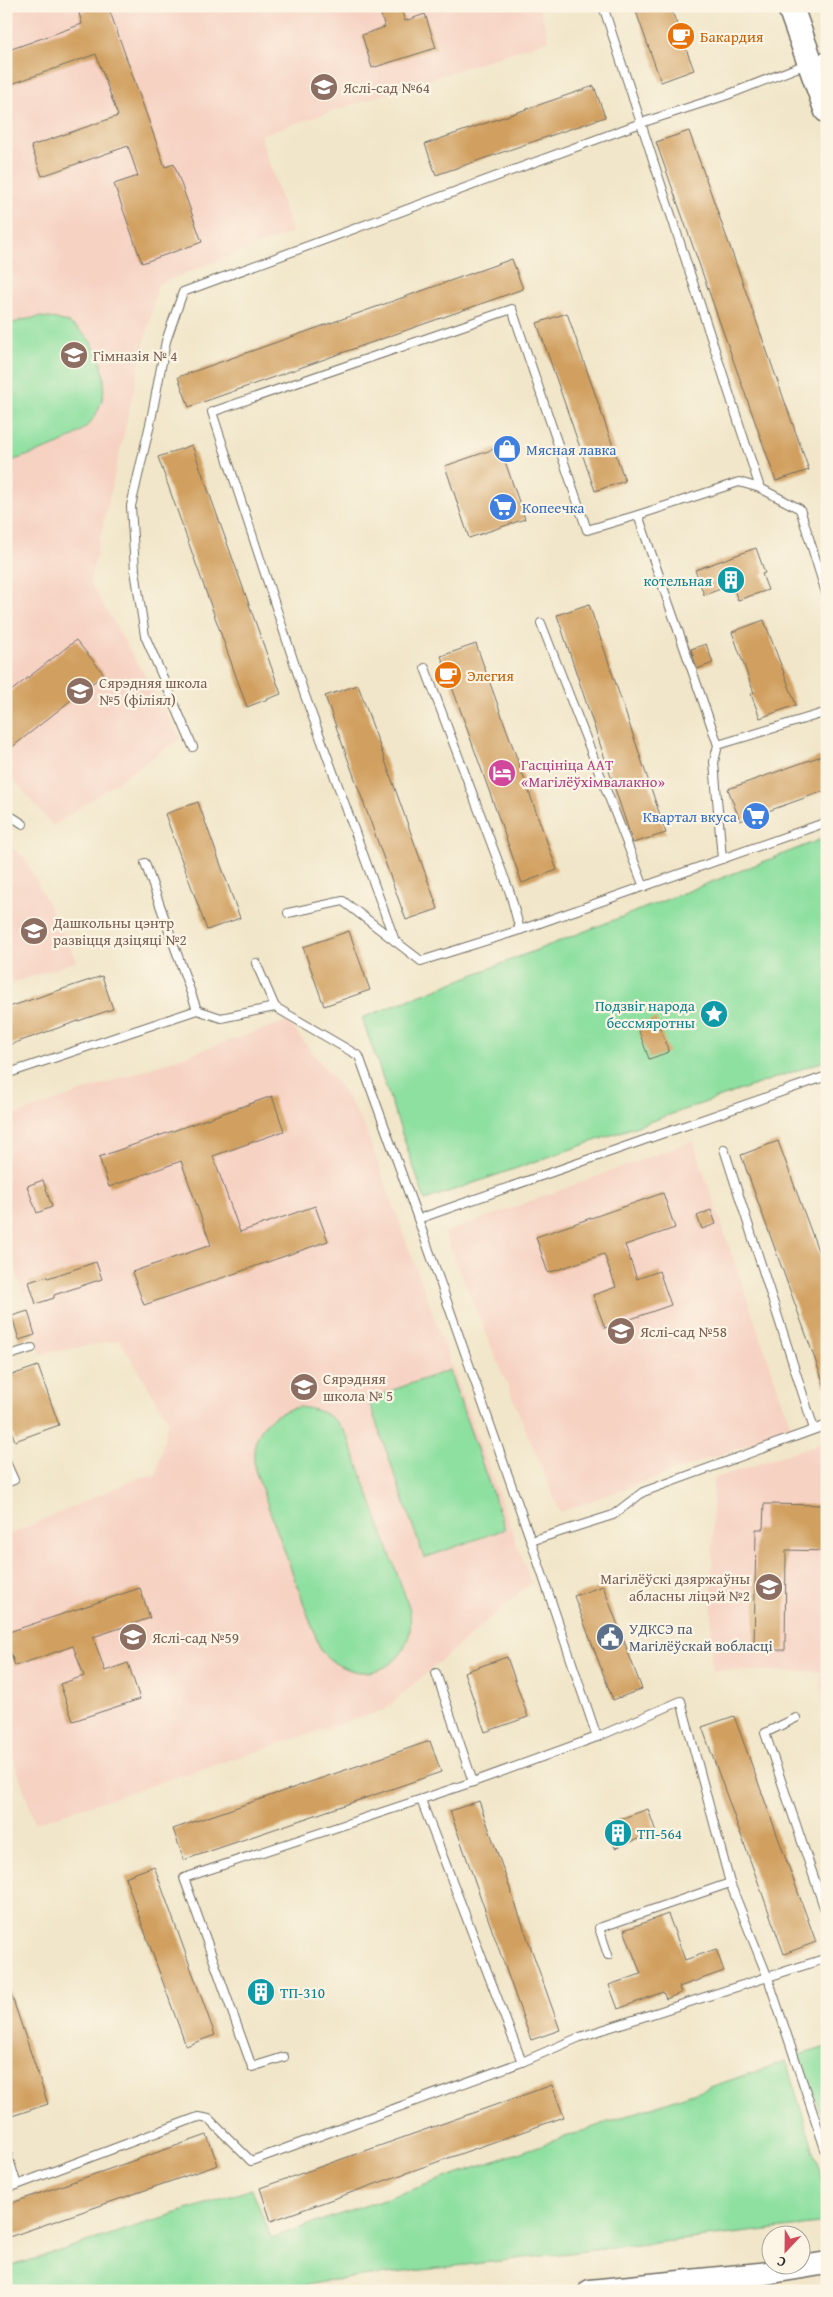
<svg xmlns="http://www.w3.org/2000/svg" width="833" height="2297" viewBox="0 0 833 2297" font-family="'Gentium Book Plus',serif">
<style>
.built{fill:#f6d2c3}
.green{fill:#8ee0a0;stroke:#5c8666}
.building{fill:#d1a060}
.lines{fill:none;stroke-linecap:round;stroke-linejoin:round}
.service-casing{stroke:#706c62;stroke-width:10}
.secondary-casing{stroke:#706c62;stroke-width:25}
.primary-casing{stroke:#706c62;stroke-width:28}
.service{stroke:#fff;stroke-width:8}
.secondary{stroke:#fff;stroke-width:22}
.primary{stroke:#fff;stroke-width:25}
.labels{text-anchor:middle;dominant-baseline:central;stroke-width:4.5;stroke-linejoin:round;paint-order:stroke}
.food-label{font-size:15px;fill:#c56008;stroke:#fcf5e5;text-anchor:start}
.education-label{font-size:15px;fill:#785e54;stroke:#fcf5e5;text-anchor:start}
.shop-label{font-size:15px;fill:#366cbe;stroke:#fcf5e5;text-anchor:start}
.culture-label{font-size:15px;fill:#0d838f;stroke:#fcf5e5;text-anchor:end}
.hotel-label{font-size:15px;fill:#b23c85;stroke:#fcf5e5;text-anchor:start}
.service-label{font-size:15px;fill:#4e5e75;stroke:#fcf5e5;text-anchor:start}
</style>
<rect width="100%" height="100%" fill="#fcf5e5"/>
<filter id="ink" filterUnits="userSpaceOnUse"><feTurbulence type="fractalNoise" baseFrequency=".02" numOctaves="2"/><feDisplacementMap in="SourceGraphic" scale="10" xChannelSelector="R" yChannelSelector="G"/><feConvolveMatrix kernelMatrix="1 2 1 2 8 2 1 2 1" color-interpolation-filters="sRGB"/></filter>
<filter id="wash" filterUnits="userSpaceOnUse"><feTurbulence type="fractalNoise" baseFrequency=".0096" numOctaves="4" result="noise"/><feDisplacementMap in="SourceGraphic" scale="20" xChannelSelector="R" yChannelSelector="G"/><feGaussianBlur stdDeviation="1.12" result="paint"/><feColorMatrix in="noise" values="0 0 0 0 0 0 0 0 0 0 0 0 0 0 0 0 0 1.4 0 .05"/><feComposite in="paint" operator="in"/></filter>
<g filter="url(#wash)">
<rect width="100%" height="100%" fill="#f1e6c9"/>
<g class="built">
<path d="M6,6H539L549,40L260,135L292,232L158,284L90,582L181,738L53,826L6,771Z"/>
<path d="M6,843L24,857L77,961L6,985Z"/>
<path d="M287,1021L342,1089L364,1125L531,1583L384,1710L35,1823L6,1737V1536L140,1477L156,1476L168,1420L120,1340L41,1354L35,1335L19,1340L12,1316L28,1311L6,1235V1118Z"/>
<path d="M693,1141L792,1429L560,1512L444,1233Z"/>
<path d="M827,1441V1762H823L821,1672L711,1670L713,1479Z"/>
</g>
<g class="green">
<path d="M39,317C50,318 62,319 72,325C107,346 116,398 86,427C65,446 32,453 6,463V326L22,320Z"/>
<path d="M827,837V1060L425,1200L362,1018Z"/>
<path d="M449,1370L505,1529L424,1558L368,1399Z"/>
<path d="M298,1407C323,1409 338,1418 349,1440L409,1607C421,1665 361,1695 321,1651L256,1473C248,1438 263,1415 298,1407Z"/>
<path d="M827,2047V2131L799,2055Z"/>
<path d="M786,2061L827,2194V2223L327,2281L279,2291H6V2268L252,2189L271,2238Z"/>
</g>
<g id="blocks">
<g class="building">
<path d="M99,6H108L165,167L174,164L202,242L142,263L114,184L138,176L128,146L42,176L31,146L118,116L96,54L6,86V51L82,24L79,13Z"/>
<path d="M378,6H400L405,21L425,14L436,48L372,68L362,35L385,27Z"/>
<path d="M634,6H670L694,70L661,82Z"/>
<path d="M594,86L605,117L436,175L425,144Z"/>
<path d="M689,131L809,470L776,481L656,142Z"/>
<path d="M512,259L523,289L189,407L178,377Z"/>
<path d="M567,313L625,481L595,491L537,323Z"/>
<path d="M192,445L281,694L247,707L158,457Z"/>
<path d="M500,447L525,519L469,538L445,466Z"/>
<path d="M756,548L765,573L762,574L768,590L738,600L732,585L704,595L695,570Z"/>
<path d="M589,604L666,833L633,843L557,615Z"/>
<path d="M764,620L796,705L760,718L751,694L754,693L732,632Z"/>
<path d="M76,640L104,674L6,752V695Z"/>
<path d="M476,644L557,870L522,883L441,656Z"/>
<path d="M706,644L713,663L697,669L691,649Z"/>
<path d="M358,685L438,909L406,920L325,696Z"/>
<path d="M827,754V790L740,821L728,789Z"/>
<path d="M198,802L240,918L207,930L165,814Z"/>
<path d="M349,931L370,990L324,1006L303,947Z"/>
<path d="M102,976L113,1009L6,1046V1008Z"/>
<path d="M656,1018L669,1052L649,1059L637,1026Z"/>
<path d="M272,1096L284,1131L213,1156L240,1232L315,1206L328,1241L144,1305L132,1272L211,1245L181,1161L109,1187L99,1157Z"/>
<path d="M778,1141L827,1275V1387H825L741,1155Z"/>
<path d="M43,1180L52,1207L37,1213L27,1186Z"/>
<path d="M663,1193L675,1228L625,1245L637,1279L659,1271L671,1305L605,1328L593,1295L616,1287L604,1254L548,1273L536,1237Z"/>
<path d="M711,1210L716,1224L702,1229L697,1216Z"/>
<path d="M96,1262L102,1279L54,1295V1298L36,1304L29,1282L47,1276L48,1278Z"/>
<path d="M28,1311L35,1335L19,1340L12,1316Z"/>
<path d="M38,1366L59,1425L15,1441L6,1416V1377Z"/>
<path d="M764,1504L827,1505V1551L786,1550L785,1650H754L756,1529H763Z"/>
<path d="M603,1586L642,1689L613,1700L574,1596Z"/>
<path d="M140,1588L150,1618L93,1637L105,1671L128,1663L140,1699L73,1721L60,1684L84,1676L73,1646L15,1666L6,1639V1633Z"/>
<path d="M507,1657L528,1717L485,1732L464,1672Z"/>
<path d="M734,1716L816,1942L784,1954L702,1727Z"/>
<path d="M430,1741L441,1772L184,1860L173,1829Z"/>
<path d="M479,1801L560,2030L531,2040L450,1811Z"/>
<path d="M648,1809L656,1832L615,1848L606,1824Z"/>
<path d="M154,1866L215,2035L186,2046L125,1877Z"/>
<path d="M668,1914L685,1960L716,1949L724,1971L679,1987L681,1993L666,1999L663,1992L618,2009L609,1985L641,1974L624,1930Z"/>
<path d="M266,1982L271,1996L255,2002L250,1988Z"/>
<path d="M6,1988H9L48,2104L12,2116L6,2099Z"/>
<path d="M552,2085L564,2117L271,2221L260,2188Z"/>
<path d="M207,2135L218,2165L6,2238V2205Z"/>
</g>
</g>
</g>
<g filter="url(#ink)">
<use href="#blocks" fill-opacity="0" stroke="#706c62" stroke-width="1"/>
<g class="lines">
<defs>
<g id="service">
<path d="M760,488L641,123L727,95L827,56"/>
<path d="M638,515L587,530L512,309L212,412L304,693L395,941L421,961L520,930L827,822"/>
<path d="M541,623L644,887"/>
<path d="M425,668L510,893L520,930"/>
<path d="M718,745L827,712"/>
<path d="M193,747L145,636L135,570L131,506L151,420L166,341L183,292L641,123L603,6"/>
<path d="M6,813L23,824"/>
<path d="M722,859L714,762L718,745L638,515L739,482L760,488L800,509L827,596"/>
<path d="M145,863L197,1010"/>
<path d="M288,913L343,901L395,941"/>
<path d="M256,963L275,1007L359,1056L418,1219"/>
<path d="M6,1074L197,1010L221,1018L275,1007"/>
<path d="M827,1076L418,1219L531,1541L613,1515L643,1492L827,1425"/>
<path d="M724,1149L814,1429"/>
<path d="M6,1356L32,1348"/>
<path d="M6,1462L14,1480L6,1483"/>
<path d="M531,1541L597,1737L681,1701L730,1883L768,1978L827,2155"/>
<path d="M436,1673L473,1782L597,1737"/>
<path d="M796,1718L765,1733L827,1916"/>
<path d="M421,1800L522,2062"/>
<path d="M608,1955L599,1928L730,1883"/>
<path d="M284,2057L252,2067L184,1878L473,1782"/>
<path d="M6,2150L17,2185"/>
<path d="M6,2189L198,2117L209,2119L251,2161L522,2062L580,2037L827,1958"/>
</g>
<path id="secondary" d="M590,2291L760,2274L827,2263"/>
<path id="primary" d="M790,6L827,110"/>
</defs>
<use href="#service" class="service-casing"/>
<use href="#secondary" class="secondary-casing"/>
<use href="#primary" class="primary-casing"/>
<use href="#service" class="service"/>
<use href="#secondary" class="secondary"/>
<use href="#primary" class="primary"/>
</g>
</g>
<defs>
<symbol id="cafe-disc" viewBox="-11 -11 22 22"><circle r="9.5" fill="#e8710a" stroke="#fcf5e5"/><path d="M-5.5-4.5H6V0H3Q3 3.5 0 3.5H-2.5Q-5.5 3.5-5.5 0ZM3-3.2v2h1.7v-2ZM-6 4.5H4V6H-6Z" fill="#fff"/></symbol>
<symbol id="school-disc" viewBox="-11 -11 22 22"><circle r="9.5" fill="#8d6e63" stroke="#fcf5e5"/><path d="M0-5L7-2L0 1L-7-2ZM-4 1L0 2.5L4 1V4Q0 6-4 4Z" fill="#fff"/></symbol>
<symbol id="shop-disc" viewBox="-11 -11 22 22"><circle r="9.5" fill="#3f7fe0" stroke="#fcf5e5"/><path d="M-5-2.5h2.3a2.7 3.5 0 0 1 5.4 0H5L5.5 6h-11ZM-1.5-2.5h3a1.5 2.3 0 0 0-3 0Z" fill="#fff"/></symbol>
<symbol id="supermarket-disc" viewBox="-11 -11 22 22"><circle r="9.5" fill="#3f7fe0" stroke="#fcf5e5"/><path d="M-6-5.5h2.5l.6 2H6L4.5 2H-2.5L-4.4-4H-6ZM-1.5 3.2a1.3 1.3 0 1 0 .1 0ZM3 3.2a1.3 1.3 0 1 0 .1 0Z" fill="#fff"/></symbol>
<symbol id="building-disc" viewBox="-11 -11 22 22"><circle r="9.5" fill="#0f9aa8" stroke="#fcf5e5"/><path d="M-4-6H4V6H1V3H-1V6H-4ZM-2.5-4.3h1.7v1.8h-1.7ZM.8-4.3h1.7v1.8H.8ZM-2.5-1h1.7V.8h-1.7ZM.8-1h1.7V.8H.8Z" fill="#fff"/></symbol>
<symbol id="hotel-disc" viewBox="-11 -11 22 22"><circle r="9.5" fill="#d1479c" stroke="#fcf5e5"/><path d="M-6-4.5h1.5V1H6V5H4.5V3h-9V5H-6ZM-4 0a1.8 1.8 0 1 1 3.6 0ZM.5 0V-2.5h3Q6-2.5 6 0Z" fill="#fff"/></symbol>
<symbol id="sight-disc" viewBox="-11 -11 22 22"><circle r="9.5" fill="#0f9aa8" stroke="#fcf5e5"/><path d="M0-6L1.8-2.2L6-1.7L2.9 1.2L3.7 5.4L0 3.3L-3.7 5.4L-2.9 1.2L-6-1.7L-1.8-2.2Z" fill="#fff"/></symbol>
<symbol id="civic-disc" viewBox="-11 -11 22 22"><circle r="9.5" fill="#5c6f8a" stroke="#fcf5e5"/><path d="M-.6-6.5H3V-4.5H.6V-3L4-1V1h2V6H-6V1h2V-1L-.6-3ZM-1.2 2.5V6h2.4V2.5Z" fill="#fff"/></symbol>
</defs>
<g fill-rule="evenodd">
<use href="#cafe-disc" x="665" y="20" width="32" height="32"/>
<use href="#school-disc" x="308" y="71" width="32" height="32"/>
<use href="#school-disc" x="58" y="339" width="32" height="32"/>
<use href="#shop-disc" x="491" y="433" width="32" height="32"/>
<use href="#supermarket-disc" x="487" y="491" width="32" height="32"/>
<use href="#building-disc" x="715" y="564" width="32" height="32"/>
<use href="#cafe-disc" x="432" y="659" width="32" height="32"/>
<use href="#school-disc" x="64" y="675" width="32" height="32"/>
<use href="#hotel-disc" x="486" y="757" width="32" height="32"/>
<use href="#supermarket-disc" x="740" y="800" width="32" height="32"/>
<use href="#school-disc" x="18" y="915" width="32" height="32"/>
<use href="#sight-disc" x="698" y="998" width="32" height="32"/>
<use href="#school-disc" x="605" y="1315" width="32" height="32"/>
<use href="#school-disc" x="288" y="1371" width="32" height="32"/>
<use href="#school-disc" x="753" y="1571" width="32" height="32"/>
<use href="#school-disc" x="117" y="1621" width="32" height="32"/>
<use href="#civic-disc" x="594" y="1621" width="32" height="32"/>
<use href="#building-disc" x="602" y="1817" width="32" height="32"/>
<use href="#building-disc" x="245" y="1976" width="32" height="32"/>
</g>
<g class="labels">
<g class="food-label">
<text x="700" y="36">Бакардия</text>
<text x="467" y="675">Элегия</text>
</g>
<g class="education-label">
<text x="343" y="87">Яслі-сад №64</text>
<text x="93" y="355">Гімназія № 4</text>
<text x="99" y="682">Сярэдняя школа<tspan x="99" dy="17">№5 (філіял)</tspan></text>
<text x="53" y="922">Дашкольны цэнтр<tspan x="53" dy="17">развіцця дзіцяці №2</tspan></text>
<text x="640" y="1331">Яслі-сад №58</text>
<text x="323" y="1378">Сярэдняя<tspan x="323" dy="17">школа № 5</tspan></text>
<text x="750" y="1578" text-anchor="end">Магілёўскі дзяржаўны<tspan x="750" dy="17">абласны ліцэй №2</tspan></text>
<text x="152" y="1637">Яслі-сад №59</text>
</g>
<g class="shop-label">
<text x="526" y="449">Мясная лавка</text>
<text x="522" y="507">Копеечка</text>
<text x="737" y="816" text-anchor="end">Квартал вкуса</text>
</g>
<g class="culture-label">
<text x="712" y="580">котельная</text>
<text x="695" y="1005">Подзвіг народа<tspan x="695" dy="17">бессмяротны</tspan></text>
<text x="637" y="1833" text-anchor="start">ТП-564</text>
<text x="280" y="1992" text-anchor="start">ТП-310</text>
</g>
<g class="hotel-label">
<text x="521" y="764">Гасцініца ААТ<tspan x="521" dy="17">«Магілёўхімвалакно»</tspan></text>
</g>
<g class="service-label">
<text x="629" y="1628">УДКСЭ па<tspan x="629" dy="17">Магілёўскай вобласці</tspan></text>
</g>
</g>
<rect width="833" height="2297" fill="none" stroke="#fcf5e5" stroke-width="25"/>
<g transform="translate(786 2250) rotate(202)"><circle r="24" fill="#fcf5e5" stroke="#a8a49b"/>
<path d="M0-4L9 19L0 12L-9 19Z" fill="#d1495b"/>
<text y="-8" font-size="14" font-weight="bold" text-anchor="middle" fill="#2b2b2b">С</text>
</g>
</svg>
